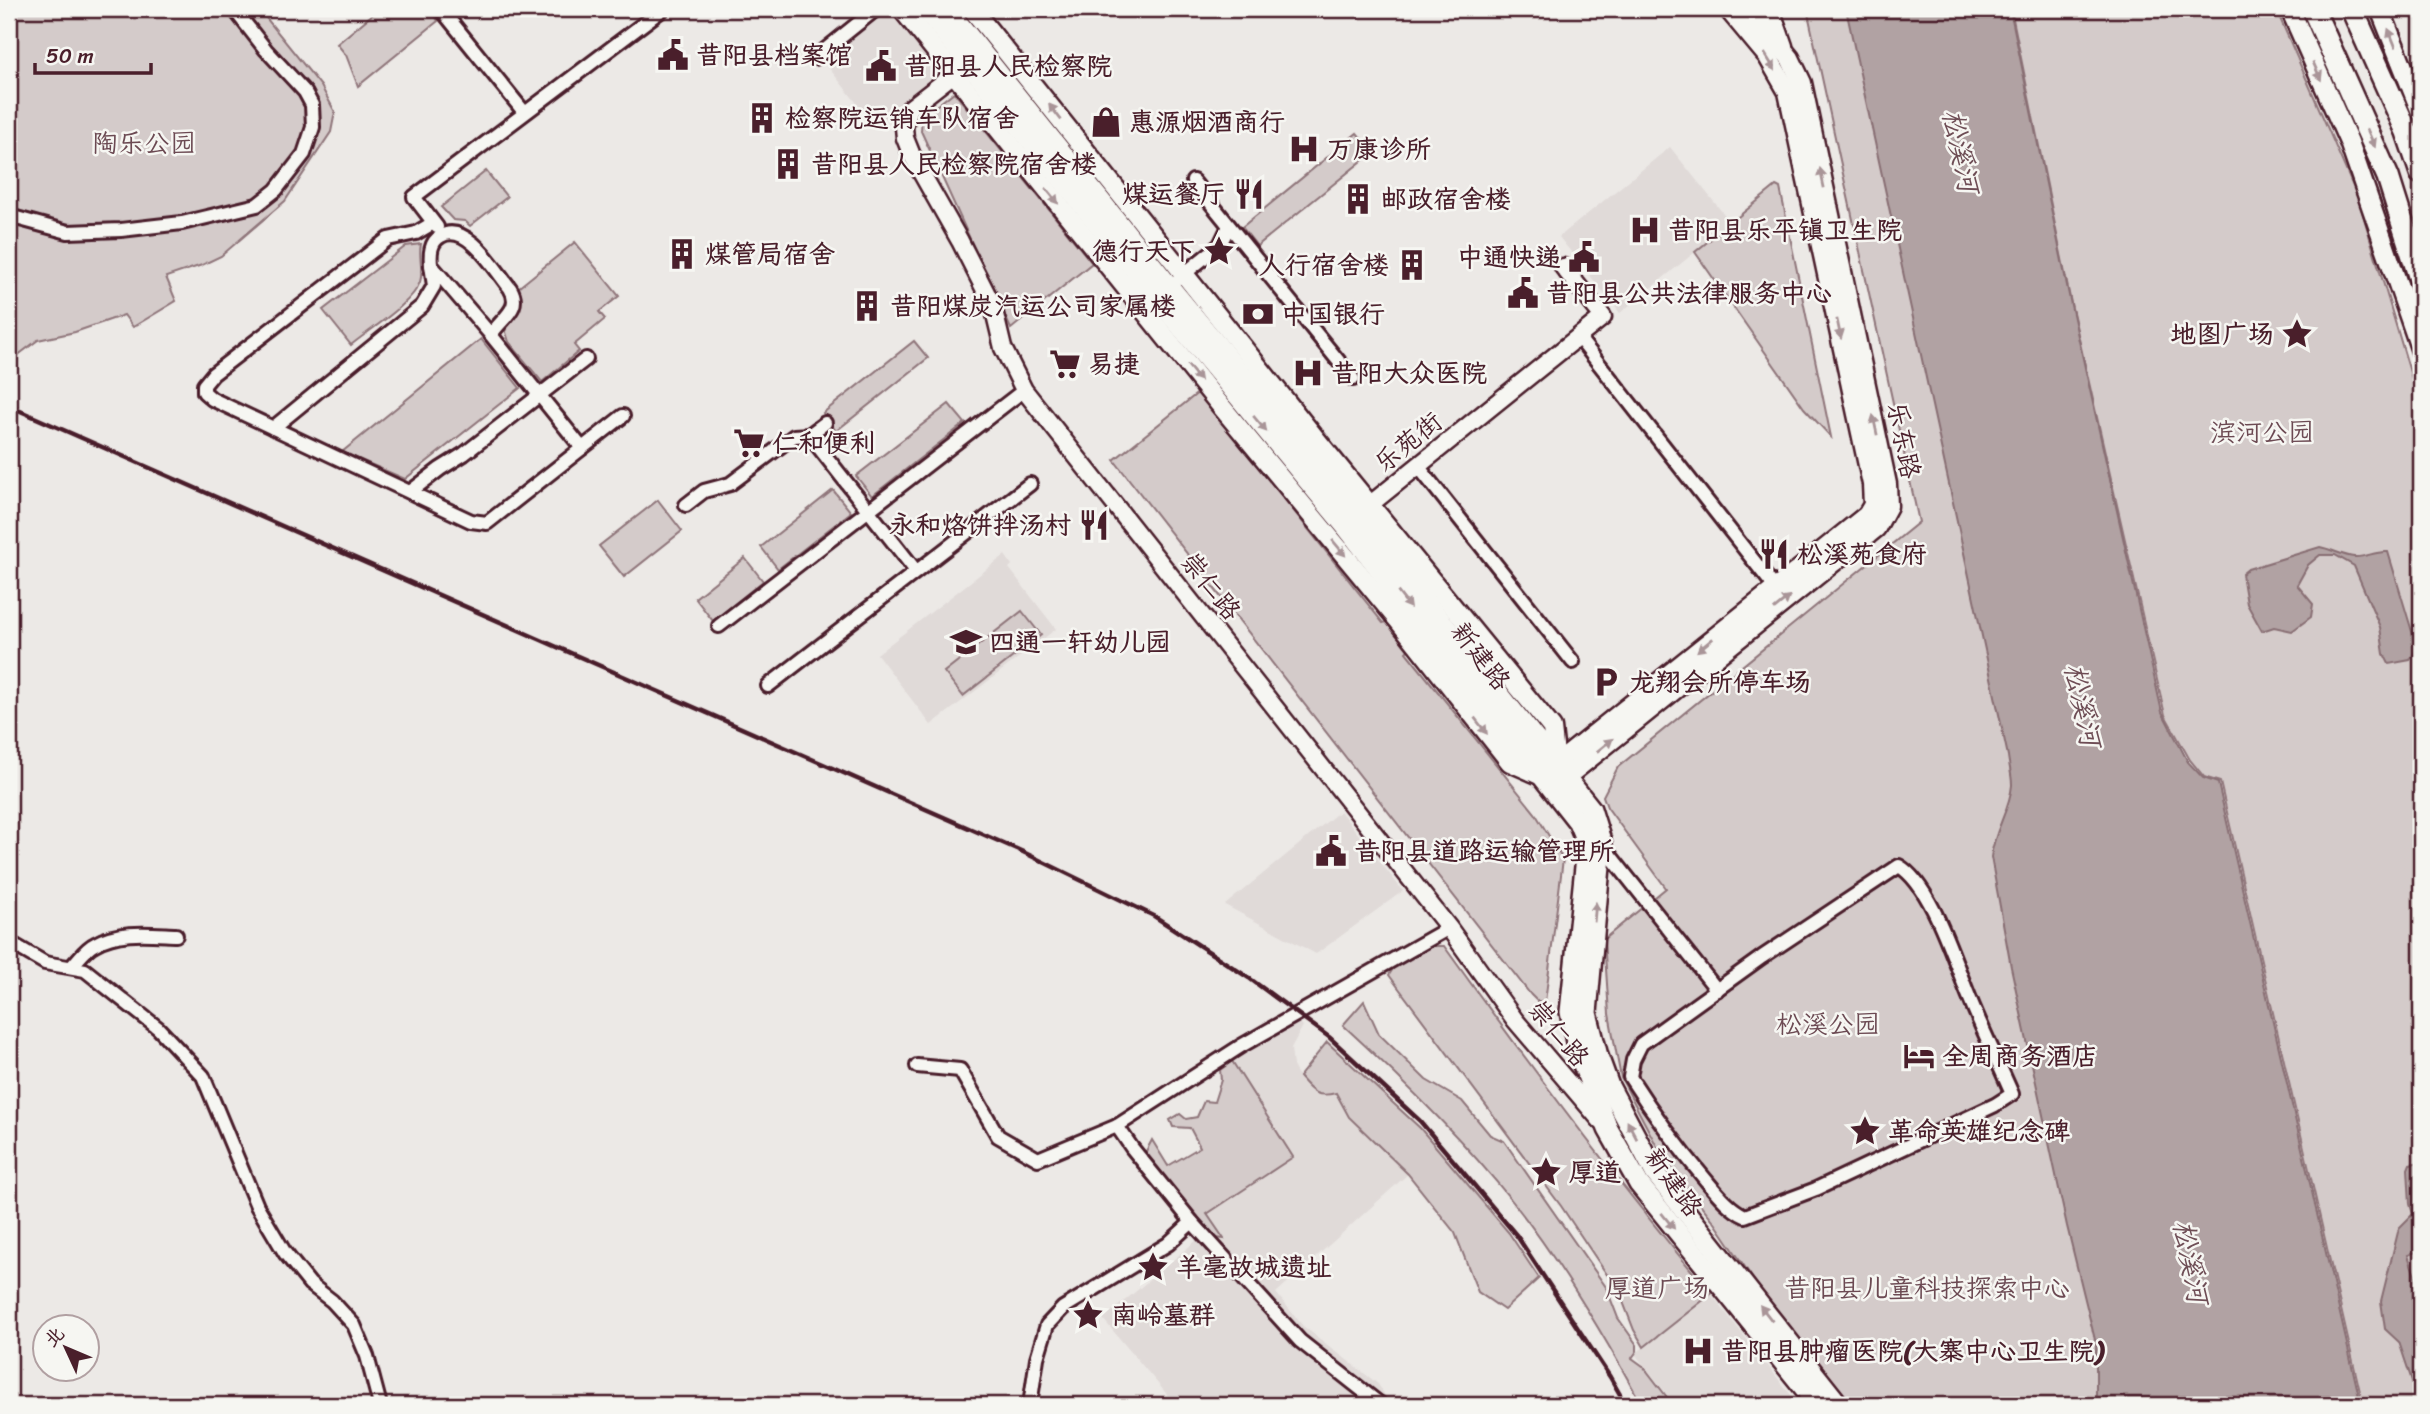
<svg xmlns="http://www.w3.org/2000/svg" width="2430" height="1414" viewBox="0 0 2430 1414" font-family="Sriracha,'LXGW WenKai TC',sans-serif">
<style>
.built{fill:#e0dad8}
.green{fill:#d4cbca;stroke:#8f757a;stroke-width:2}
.water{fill:#b1a2a3;stroke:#886e73;stroke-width:2}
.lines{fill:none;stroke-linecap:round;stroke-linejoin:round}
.minor-casing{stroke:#4a1f2b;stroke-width:18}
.tertiary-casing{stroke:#4a1f2b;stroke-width:21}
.secondary-casing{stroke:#4a1f2b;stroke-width:23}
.primary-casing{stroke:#4a1f2b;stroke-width:24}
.trunk-casing{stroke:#4a1f2b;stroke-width:26}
.minor{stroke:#f6f6f2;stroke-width:12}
.tertiary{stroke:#f6f6f2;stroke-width:16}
.secondary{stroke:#f6f6f2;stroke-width:18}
.primary{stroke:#f6f6f2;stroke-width:19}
.trunk{stroke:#f6f6f2;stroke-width:21}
.rail{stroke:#4a1f2b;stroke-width:4.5}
.oneway{fill:#a99598}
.labels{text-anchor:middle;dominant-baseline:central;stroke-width:5;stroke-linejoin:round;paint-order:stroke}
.poi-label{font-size:26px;font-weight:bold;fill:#4a1f2b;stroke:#f6f6f2;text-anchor:start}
.park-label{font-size:26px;fill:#6c4a53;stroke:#f6f6f2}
.street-label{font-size:26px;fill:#4a1f2b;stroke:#f6f6f2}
.water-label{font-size:28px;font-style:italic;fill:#6e4d55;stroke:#f6f6f2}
</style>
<rect width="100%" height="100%" fill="#ece9e6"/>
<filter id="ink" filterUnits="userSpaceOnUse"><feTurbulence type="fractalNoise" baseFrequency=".0143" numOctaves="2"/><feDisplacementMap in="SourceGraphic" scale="14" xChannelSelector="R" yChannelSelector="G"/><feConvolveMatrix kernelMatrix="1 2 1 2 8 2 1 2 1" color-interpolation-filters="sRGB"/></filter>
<g filter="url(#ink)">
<g class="built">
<path d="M884,9H889L940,74L875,126L821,58Z"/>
<path d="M1670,147L1731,223L1620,313L1559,237Z"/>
<path d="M1005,555L1012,565L1009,568L1056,629L931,725L877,654Z"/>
<path d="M1340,811L1403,891L1316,954L1225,905Z"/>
<path d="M1298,1021L1303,1026L1291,1048L1293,1066L1299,1077L1312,1092L1336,1093L1349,1117L1408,1174L1276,1293L1303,1326L1378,1384L1391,1405H1176L1103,1319L1198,1239L1208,1251L1224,1240L1207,1214L1292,1158L1232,1061Z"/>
<path d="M1711,1294L1799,1405H1675L1635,1354Z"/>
</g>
<g class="green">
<path d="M9,9H259L321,86L335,112L331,132L285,201L221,256L202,265L166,277L176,301L133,327L124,315L75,332L38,340L9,362Z"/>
<path d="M379,9H431L438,21L358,86L346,55L337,44Z"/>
<path d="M1807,9H1859L1973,511L2112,1405H1847L1802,1351L1713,1220L1663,1158L1621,1078L1609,1014L1604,939L1666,888L1607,807L1603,796L1618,767L1919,522Z"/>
<path d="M2011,9H2276L2358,198L2421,409V1405H2363L2220,782L2204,777L2190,760L2165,715L2072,308Z"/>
<path d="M954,92L1092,263L1011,329L921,131L922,117Z"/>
<path d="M1357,133L1373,152L1257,246L1242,227Z"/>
<path d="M486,171L507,197L470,226L465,221L453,220L441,207Z"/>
<path d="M1776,186L1780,188L1831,437L1804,408L1695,252Z"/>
<path d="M575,242L619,296L599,312L605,319L574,345L579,351L542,382L509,342L505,329C510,313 527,308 518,288Z"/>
<path d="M421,244C418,257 424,270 420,282C413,303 369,330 351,345L323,310L406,246Z"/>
<path d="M481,339L520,388L405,479L342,452Z"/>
<path d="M914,341L928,358L836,431L823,413Z"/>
<path d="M1199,392L1383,623L1386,622L1408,650L1406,652L1535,813L1563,859L1545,1002L1537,1001L1531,995L1114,460Z"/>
<path d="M949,404L965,423L872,496L856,476Z"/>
<path d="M833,490L851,512L778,569L761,547Z"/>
<path d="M658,500L682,531L624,577L599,546Z"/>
<path d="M745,558L763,581L713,621L695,598Z"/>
<path d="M1022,611L1041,635L963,696L944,672Z"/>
<path d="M1433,946H1444C1529,1065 1617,1182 1711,1294L1644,1347L1634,1330L1620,1294L1561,1206L1389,975L1394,967Z"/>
<path d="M1364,1001L1379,1034L1426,1080L1462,1101L1490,1135L1504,1141L1606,1287L1618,1318L1637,1345V1351L1632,1358L1643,1366L1673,1405H1642C1605,1337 1561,1263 1513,1202C1462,1138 1403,1080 1343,1025Z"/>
<path d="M1327,1042L1420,1128L1509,1233L1539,1278L1504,1310L1478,1292L1455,1233L1408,1174L1349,1117L1336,1093C1316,1098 1312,1092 1299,1077Z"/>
<path d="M1232,1061L1293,1157L1207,1214L1224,1239L1215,1238L1196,1220L1145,1153L1152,1140L1168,1166L1200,1147L1190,1128L1173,1127L1170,1120L1180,1114L1186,1119L1197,1117L1204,1101L1214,1102L1221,1080L1220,1070Z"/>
</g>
<g class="water">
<path d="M1846,9H2010L2071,305L2162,712L2188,762L2203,778L2218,783L2361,1405H2096V1344L2067,1226L2011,967L1991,857C1994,830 2010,810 2012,785C2012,776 2009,765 2008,756Z"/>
<path d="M2320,547C2331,549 2343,556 2354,557C2366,558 2374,551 2388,552L2417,648L2410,660L2389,664L2384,654L2380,627L2354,566L2335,555H2320L2308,565L2297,585L2313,604L2311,617L2292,631L2274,627L2262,631L2247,604L2242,574L2248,569Z"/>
<path d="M2421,1162V1250L2408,1255L2421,1294L2418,1320L2421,1337L2420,1405L2399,1342L2385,1329L2381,1301L2399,1228L2413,1214L2410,1204L2408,1169L2410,1164Z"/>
</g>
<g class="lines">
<defs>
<g id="minor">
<path d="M441,9L524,112"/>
<path d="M815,58L876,9"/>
<path d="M1193,181L1353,379"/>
<path d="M9,216L68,232L121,230L182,223L257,205L276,190L304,154L313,127L312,105L305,92L266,50L234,9"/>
<path d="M433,223L416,233L388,239L213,374L204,385V392L212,399L471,521L487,523L623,416"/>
<path d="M437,227L414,197L663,9"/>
<path d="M1179,278L1220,245L1229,226"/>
<path d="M491,335L431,265C430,254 430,242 441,236C467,221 496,271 510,288C523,309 501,318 491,335L582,448"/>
<path d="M1578,337L1776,589"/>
<path d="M273,428L422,306L434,286L431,265"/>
<path d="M809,435L916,571"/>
<path d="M1418,466L1573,662"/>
<path d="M410,492L440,469L464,454L586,359"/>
<path d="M686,505L704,491L730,484L794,436L809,435L825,423"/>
<path d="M719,626L1024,390"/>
<path d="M768,686L1030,484"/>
<path d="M1602,845L1717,990"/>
<path d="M1899,866C1932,885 1955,964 1970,999C1983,1031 1998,1062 2012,1094L1995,1105L1816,1189L1745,1216C1729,1209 1716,1192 1705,1179C1677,1146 1653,1113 1630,1077L1633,1060L1641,1044L1762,957Z"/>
<path d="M9,942L45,963L85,970L158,1028L203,1076L257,1206L285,1253L310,1284L332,1301L354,1325L367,1356L380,1405"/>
<path d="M71,967C78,960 86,948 95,944C119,930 150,934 176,935"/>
<path d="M917,1066L960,1070L998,1136L1038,1159L1117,1126L1241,1046L1449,928"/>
<path d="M1117,1126L1132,1148L1192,1222L1300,1341L1381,1405"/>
<path d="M1030,1405L1037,1358L1047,1325L1063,1308L1168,1244L1192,1222"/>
</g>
<g id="tertiary">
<path d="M1771,9L1784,46"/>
<path d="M964,66L910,108L904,127L905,138L913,158L960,241L993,306L1003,348L1024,390L1449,928L1515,1020L1601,1121"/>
<path d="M1362,511L1603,317L1563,267"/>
</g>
<g id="secondary">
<path d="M902,9L1221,406L1398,620L1510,762L1542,776L1867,515L1873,505L1872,484L1788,92L1768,57L1728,9"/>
<path d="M972,9L1316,439L1552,728L1556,764"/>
<path d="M2290,9L2349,142L2421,351"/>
<path d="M2380,9L2421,112"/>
<path d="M1555,786L1876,528L1888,506L1887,484L1802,83L1790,58L1750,9"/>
</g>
<g id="primary">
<path d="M925,9L1161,303L1346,527L1578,822L1583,834L1586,857L1570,1012L1578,1052L1608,1129L1639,1184L1818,1405"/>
<path d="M947,9L1169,286L1357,515L1591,809L1602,844L1587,1013L1598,1056L1609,1086L1655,1173L1839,1405"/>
</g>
<g id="trunk">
<path d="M2313,9L2388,177L2421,282"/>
<path d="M2352,9L2407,132L2421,173"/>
</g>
</defs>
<use href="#minor" class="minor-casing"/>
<use href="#tertiary" class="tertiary-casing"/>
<use href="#secondary" class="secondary-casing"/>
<use href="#primary" class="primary-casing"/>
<use href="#trunk" class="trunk-casing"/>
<use href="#minor" class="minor"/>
<use href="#tertiary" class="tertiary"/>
<use href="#secondary" class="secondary"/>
<use href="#primary" class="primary"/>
<use href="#trunk" class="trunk"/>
<path class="rail" d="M9,406L1021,851L1154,916L1249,978L1329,1037L1420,1121L1517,1236L1610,1377L1626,1405"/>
</g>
<defs><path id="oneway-solid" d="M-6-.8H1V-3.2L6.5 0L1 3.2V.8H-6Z" transform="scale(1.75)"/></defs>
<g class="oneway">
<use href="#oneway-solid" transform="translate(2392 38) rotate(-112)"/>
<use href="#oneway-solid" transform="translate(1770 62) rotate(58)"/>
<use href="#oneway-solid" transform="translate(2317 71) rotate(66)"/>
<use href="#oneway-solid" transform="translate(1055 112) rotate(-128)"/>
<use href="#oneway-solid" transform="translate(2371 138) rotate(66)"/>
<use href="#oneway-solid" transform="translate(1822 178) rotate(-102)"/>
<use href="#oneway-solid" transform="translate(1052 196) rotate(51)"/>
<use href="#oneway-solid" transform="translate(1839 329) rotate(78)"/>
<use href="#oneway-solid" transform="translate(1194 373) rotate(51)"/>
<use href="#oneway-solid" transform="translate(1260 424) rotate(50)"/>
<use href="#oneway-solid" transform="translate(1875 425) rotate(-102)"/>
<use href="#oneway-solid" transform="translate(1339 548) rotate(50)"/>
<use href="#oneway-solid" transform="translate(1404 600) rotate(52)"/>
<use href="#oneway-solid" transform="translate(1782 603) rotate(-39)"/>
<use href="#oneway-solid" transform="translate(1705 645) rotate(141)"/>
<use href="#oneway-solid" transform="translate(1481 726) rotate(52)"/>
<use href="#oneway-solid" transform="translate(1605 745) rotate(-39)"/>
<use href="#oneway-solid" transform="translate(1595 912) rotate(-85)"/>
<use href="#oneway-solid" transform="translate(1632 1130) rotate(-118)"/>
<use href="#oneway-solid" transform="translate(1668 1221) rotate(51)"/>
<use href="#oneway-solid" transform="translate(1766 1313) rotate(-128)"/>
</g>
</g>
<defs>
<symbol id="civic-bare" viewBox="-9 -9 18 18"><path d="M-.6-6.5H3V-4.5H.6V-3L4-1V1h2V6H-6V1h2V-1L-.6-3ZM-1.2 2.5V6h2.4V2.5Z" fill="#4a1f2b" stroke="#f6f6f2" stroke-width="2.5" paint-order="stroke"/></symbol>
<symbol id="building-bare" viewBox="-9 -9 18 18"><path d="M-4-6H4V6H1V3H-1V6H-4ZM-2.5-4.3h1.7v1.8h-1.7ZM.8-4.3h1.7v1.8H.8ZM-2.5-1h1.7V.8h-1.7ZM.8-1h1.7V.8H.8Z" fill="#4a1f2b" stroke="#f6f6f2" stroke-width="2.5" paint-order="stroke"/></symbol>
<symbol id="shop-bare" viewBox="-9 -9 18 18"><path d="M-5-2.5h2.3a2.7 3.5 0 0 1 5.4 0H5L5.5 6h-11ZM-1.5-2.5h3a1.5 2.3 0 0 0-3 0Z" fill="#4a1f2b" stroke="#f6f6f2" stroke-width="2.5" paint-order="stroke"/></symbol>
<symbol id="hospital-bare" viewBox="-9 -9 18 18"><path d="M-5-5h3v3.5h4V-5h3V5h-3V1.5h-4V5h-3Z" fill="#4a1f2b" stroke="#f6f6f2" stroke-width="2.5" paint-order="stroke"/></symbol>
<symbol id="restaurant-bare" viewBox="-9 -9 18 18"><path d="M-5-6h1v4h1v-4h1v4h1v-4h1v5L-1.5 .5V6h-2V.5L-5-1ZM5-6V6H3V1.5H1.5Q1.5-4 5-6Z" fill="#4a1f2b" stroke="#f6f6f2" stroke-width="2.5" paint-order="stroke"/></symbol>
<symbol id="sight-bare" viewBox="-9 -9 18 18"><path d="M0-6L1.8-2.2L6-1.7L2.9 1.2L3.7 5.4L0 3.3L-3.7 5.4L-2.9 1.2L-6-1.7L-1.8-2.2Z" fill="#4a1f2b" stroke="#f6f6f2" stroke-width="2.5" paint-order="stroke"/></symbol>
<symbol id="bank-bare" viewBox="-9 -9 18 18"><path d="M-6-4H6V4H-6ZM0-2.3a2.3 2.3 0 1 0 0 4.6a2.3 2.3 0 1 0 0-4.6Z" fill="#4a1f2b" stroke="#f6f6f2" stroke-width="2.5" paint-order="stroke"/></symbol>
<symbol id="supermarket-bare" viewBox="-9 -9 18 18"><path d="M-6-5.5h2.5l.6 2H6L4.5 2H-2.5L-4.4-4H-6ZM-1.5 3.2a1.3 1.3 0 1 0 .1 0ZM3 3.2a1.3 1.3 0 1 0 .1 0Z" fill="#4a1f2b" stroke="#f6f6f2" stroke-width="2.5" paint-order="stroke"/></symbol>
<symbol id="school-bare" viewBox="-9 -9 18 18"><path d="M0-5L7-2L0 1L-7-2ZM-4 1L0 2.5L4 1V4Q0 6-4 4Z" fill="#4a1f2b" stroke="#f6f6f2" stroke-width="2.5" paint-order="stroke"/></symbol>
<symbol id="parking-bare" viewBox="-9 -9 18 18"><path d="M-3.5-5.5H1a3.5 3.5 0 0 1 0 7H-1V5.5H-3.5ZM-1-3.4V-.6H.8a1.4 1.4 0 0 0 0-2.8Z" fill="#4a1f2b" stroke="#f6f6f2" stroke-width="2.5" paint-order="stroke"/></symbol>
<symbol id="hotel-bare" viewBox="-9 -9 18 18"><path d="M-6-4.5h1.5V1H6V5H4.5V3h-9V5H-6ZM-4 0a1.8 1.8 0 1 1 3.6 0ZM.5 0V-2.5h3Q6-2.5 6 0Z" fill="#4a1f2b" stroke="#f6f6f2" stroke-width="2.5" paint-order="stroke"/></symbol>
</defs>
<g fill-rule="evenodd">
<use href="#civic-bare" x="651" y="33" width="44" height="44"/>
<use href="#civic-bare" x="859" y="44" width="44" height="44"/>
<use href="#building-bare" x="740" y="96" width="44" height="44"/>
<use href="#shop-bare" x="1084" y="100" width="44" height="44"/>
<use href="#hospital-bare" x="1282" y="127" width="44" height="44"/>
<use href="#building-bare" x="766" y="142" width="44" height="44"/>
<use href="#restaurant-bare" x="1227" y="172" width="44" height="44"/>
<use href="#building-bare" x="1336" y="177" width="44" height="44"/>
<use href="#hospital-bare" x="1623" y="208" width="44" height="44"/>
<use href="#sight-bare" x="1197" y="229" width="44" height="44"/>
<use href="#building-bare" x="660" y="232" width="44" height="44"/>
<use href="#civic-bare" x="1562" y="235" width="44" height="44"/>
<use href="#building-bare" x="1390" y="243" width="44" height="44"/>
<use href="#civic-bare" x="1501" y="271" width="44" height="44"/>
<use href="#building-bare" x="845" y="284" width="44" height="44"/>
<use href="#bank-bare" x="1236" y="292" width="44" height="44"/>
<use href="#sight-bare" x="2275" y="312" width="44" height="44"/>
<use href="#supermarket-bare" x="1043" y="342" width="44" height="44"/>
<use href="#hospital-bare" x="1286" y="351" width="44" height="44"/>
<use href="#supermarket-bare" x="727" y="421" width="44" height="44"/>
<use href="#restaurant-bare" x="1072" y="503" width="44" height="44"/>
<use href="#restaurant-bare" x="1752" y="532" width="44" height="44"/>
<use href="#school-bare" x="944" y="620" width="44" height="44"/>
<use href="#parking-bare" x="1584" y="660" width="44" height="44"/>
<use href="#civic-bare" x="1309" y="829" width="44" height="44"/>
<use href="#hotel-bare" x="1897" y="1034" width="44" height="44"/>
<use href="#sight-bare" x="1843" y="1109" width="44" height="44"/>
<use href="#sight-bare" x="1524" y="1150" width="44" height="44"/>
<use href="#sight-bare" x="1131" y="1245" width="44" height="44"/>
<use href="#sight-bare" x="1066" y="1293" width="44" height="44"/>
<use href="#hospital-bare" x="1676" y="1329" width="44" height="44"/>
</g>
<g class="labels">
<g class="poi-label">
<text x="696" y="55">昔阳县档案馆</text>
<text x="904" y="66">昔阳县人民检察院</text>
<text x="785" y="118">检察院运销车队宿舍</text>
<text x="1129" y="122">惠源烟酒商行</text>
<text x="1327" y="149">万康诊所</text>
<text x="811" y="164">昔阳县人民检察院宿舍楼</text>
<text x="1226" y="194" text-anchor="end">煤运餐厅</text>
<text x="1381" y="199">邮政宿舍楼</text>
<text x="1668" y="230">昔阳县乐平镇卫生院</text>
<text x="1196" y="251" text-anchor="end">德行天下</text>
<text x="705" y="254">煤管局宿舍</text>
<text x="1561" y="257" text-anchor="end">中通快递</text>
<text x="1389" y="265" text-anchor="end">人行宿舍楼</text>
<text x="1546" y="293">昔阳县公共法律服务中心</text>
<text x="890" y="306">昔阳煤炭汽运公司家属楼</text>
<text x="1281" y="314">中国银行</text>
<text x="2274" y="334" text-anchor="end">地图广场</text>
<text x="1088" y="364">易捷</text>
<text x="1331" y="373">昔阳大众医院</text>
<text x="772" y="443">仁和便利</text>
<text x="1071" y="525" text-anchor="end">永和烙饼拌汤村</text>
<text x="1797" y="554">松溪苑食府</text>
<text x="989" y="642">四通一轩幼儿园</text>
<text x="1629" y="682">龙翔会所停车场</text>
<text x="1354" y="851">昔阳县道路运输管理所</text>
<text x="1942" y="1056">全周商务酒店</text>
<text x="1888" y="1131">革命英雄纪念碑</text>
<text x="1569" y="1172">厚道</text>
<text x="1176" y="1267">羊毫故城遗址</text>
<text x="1111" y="1315">南岭墓群</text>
<text x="1721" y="1351">昔阳县肿瘤医院(大寨中心卫生院)</text>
</g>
<g class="park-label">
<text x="144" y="143">陶乐公园</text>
<text x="2262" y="432">滨河公园</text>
<text x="1828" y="1024">松溪公园</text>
<text x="1657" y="1288">厚道广场</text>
<text x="1927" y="1288">昔阳县儿童科技探索中心</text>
</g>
<g class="street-label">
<text transform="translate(1904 440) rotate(79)">乐东路</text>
<text transform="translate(1408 442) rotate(-39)">乐苑街</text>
<text transform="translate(1211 586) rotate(51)">崇仁路</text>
<text transform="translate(1481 656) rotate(52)">新建路</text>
<text transform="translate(1559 1033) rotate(50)">崇仁路</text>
<text transform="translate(1674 1182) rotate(54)">新建路</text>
</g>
<g class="water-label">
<text transform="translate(1961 151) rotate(78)">松溪河</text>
<text transform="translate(2083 705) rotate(78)">松溪河</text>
<text transform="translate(2191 1262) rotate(79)">松溪河</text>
</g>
</g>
<rect width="2430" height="1414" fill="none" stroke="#f6f6f2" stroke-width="35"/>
<rect x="18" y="18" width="2395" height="1379" fill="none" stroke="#4a1f2b" stroke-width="2.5" filter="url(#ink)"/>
<g transform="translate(66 1348) rotate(314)"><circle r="33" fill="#f6f6f2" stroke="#b1a0a2" stroke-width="2"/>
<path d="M0-5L12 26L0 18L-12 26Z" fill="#4a1f2b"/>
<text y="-10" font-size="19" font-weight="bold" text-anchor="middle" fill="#4a1f2b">北</text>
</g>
<path d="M35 63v10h116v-10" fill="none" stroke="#4a1f2b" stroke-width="3.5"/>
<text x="46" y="63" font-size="21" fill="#4a1f2b" stroke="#f6f6f2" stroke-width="5" paint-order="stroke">50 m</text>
</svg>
